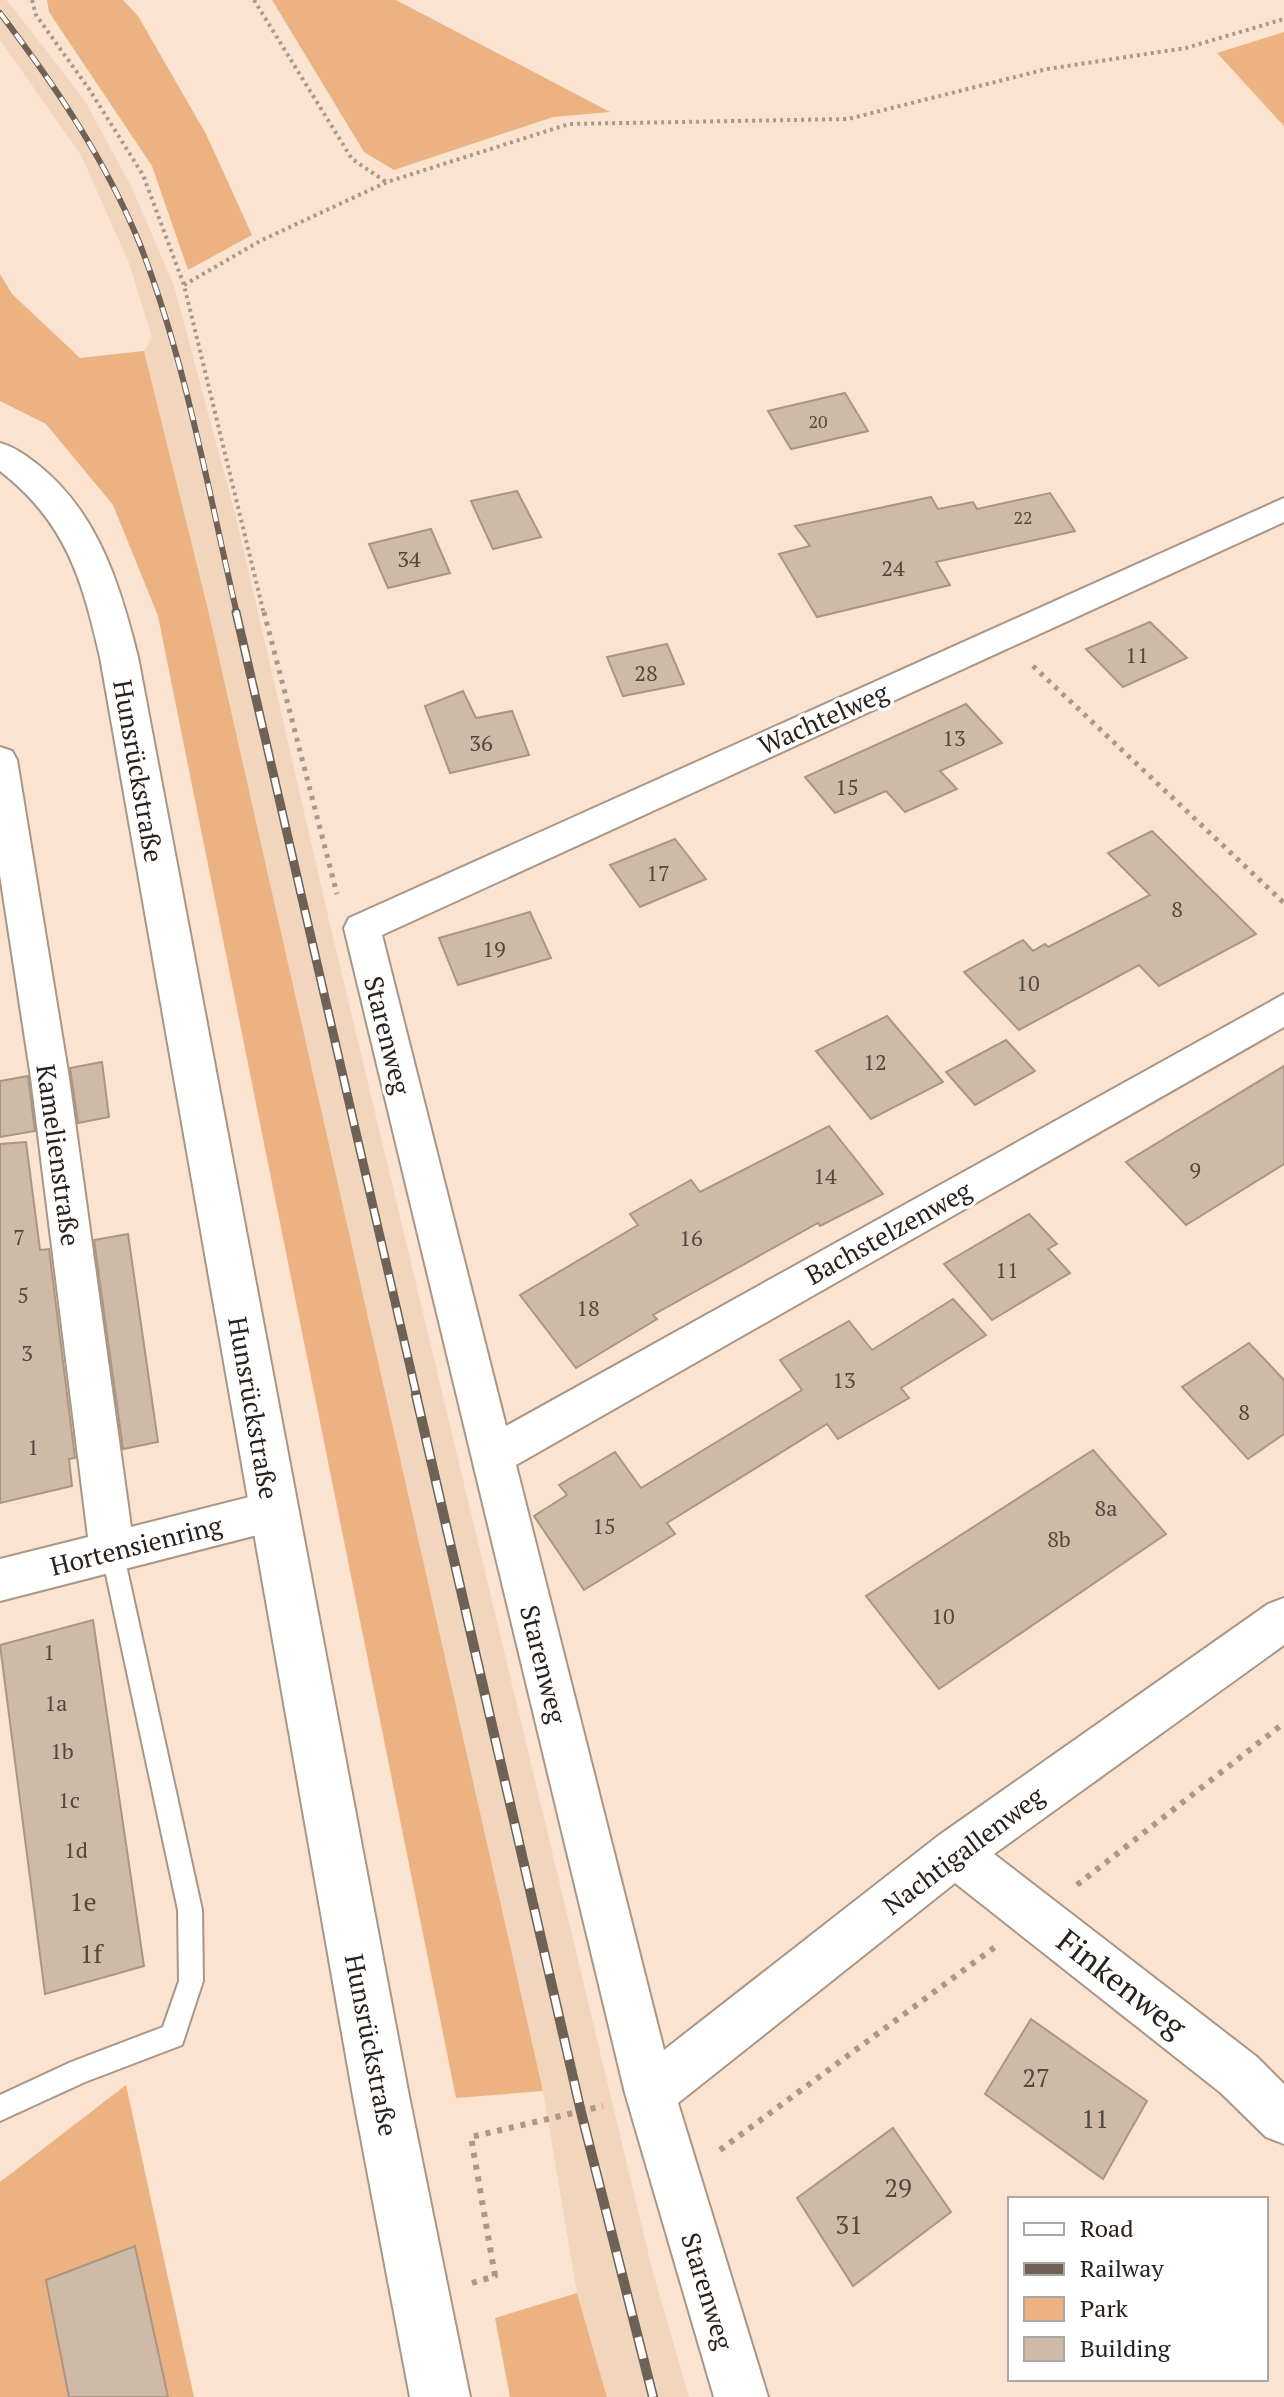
<svg xmlns="http://www.w3.org/2000/svg" width="1284" height="2397" viewBox="0 0 1284 2397" font-family="'PT Serif',serif">
<style>
.built{fill:#f2d5bd}
.green{fill:#ecb282}
.building{fill:#cfbaa7;stroke:#aa9684;stroke-width:2}
.lines{fill:none;stroke-linecap:round;stroke-linejoin:round}
.lane-casing{stroke:#ab9584;stroke-width:4}
.street-casing{stroke:#ab9584;stroke-width:4}
.secondary-casing{stroke:#ab9584;stroke-width:4}
.path-far2{stroke:#aa988b;stroke-width:4;stroke-dasharray:3 4;stroke-linecap:butt}
.path-far1{stroke:#aa988b;stroke-width:5;stroke-dasharray:4 6;stroke-linecap:butt}
.path{stroke:#aa988b;stroke-width:6;stroke-dasharray:5 7;stroke-linecap:butt}
.lane{fill:#fff;fill-rule:evenodd}
.street{fill:#fff;fill-rule:evenodd}
.secondary{fill:#fff;fill-rule:evenodd}
.rail-far2-casing{stroke:#6e6156;stroke-width:6}
.rail-far1-casing{stroke:#6e6156;stroke-width:9}
.rail-casing{stroke:#6e6156;stroke-width:10}
.rail-far2{stroke:#fff;stroke-width:4;stroke-dasharray:13;stroke-linecap:butt}
.rail-far1{stroke:#fff;stroke-width:6;stroke-dasharray:17;stroke-linecap:butt}
.rail{stroke:#fff;stroke-width:7;stroke-dasharray:22;stroke-linecap:butt}
.labels{text-anchor:middle;dominant-baseline:central;stroke-width:7;stroke-linejoin:round;paint-order:stroke}
.far-number-label{font-size:18px;fill:#53483e}
.number-label{font-size:22px;fill:#53483e}
.street-label{font-size:26px;fill:#2a221b;stroke:#fff}
.near-number-label{font-size:26px;fill:#53483e}
.near-street-label{font-size:32px;fill:#2a221b;stroke:#fff}
</style>
<rect width="100%" height="100%" fill="#fae3d1"/>
<path class="built" d="M0,0H6L14,9L85,101L133,190L174,286L235,513L332,933L653,2273L689,2397H607L577,2293L543,2091L210,618L144,351L152,337L129,263L81,155L0,40Z"/>
<g class="green">
<path d="M47,0H123L138,16L206,134L252,235L188,270L152,166L49,12Z"/>
<path d="M272,0H396L610,112L553,117L394,170L364,152Z"/>
<path d="M1284,32V126L1217,53Z"/>
<path d="M0,274L12,294L80,358L144,351L210,618L543,2091L456,2098L158,616L113,505L46,424L0,401Z"/>
<path d="M126,2085L194,2397H0V2182Z"/>
<path d="M577,2293L607,2397H510L495,2318Z"/>
</g>
<g class="building">
<path d="M845,393L868,431L791,449L768,411Z"/>
<path d="M517,491L541,537L493,549L471,501Z"/>
<path d="M1050,493L1075,531L936,562L950,585L817,617L779,554L810,546L795,526L931,497L938,509L973,502L977,509Z"/>
<path d="M431,529L450,573L388,588L369,544Z"/>
<path d="M1150,622L1187,658L1123,687L1086,649Z"/>
<path d="M667,644L684,684L623,696L607,657Z"/>
<path d="M463,691L476,718L512,711L529,755L450,773L425,706Z"/>
<path d="M966,704L1002,743L940,771L957,789L905,812L886,791L835,813L805,777Z"/>
<path d="M1152,831L1256,934L1159,986L1139,965L1019,1030L964,972L1023,940L1033,951L1045,944L1048,947L1150,895L1108,853Z"/>
<path d="M675,839L706,879L640,907L610,865Z"/>
<path d="M530,912L551,958L458,985L439,938Z"/>
<path d="M887,1016L943,1082L871,1119L816,1051Z"/>
<path d="M1006,1040L1035,1071L975,1105L946,1072Z"/>
<path d="M102,1062L109,1117L78,1123L70,1068Z"/>
<path d="M1284,1066V1164L1186,1225L1126,1162Z"/>
<path d="M28,1076L35,1131L0,1137V1081Z"/>
<path d="M829,1126L883,1194L820,1226L818,1223L653,1315L657,1319L576,1368L520,1295L638,1225L630,1214L691,1180L700,1192Z"/>
<path d="M26,1142L40,1250L49,1249L75,1458L69,1459L72,1486L0,1503V1144Z"/>
<path d="M1029,1214L1057,1244L1048,1249L1070,1273L992,1320L944,1264Z"/>
<path d="M128,1234L158,1442L123,1449L94,1240Z"/>
<path d="M953,1299L986,1335L901,1388L909,1398L838,1439L827,1424L667,1523L675,1534L584,1590L534,1516L567,1495L559,1485L615,1452L641,1488L802,1390L780,1360L849,1321L872,1350Z"/>
<path d="M1249,1343L1284,1380V1434L1248,1459L1182,1387Z"/>
<path d="M1093,1450L1166,1534L939,1689L866,1596Z"/>
<path d="M93,1620L144,1966L45,1994L0,1645Z"/>
<path d="M1031,2019L1147,2101L1103,2179L985,2094Z"/>
<path d="M893,2128L951,2212L853,2286L797,2198Z"/>
<path d="M135,2246L168,2397H69L46,2280Z"/>
</g>
<g class="lines">
<defs>
<path id="lane" d="M112,1541L120,1544L123,1551L202,1910L203,1981L182,2045L85,2082L0,2121V2095L71,2062L163,2027L179,1981L178,1910L101,1551L104,1544Z"/>
<g id="street">
<path d="M1284,498V522L382,935L506,1426L1284,994V1027L516,1465L664,2050L938,1836L1268,1604L1284,1598V1645L994,1854L1257,2057L1284,2084V2144L1266,2137L1221,2093L955,1883L678,2103L768,2397H714L625,2093L344,928L349,918Z"/>
<path d="M0,747L12,751L17,760L69,1078L131,1527L273,1491L288,1497L295,1511L288,1525L273,1531L0,1601V1559L88,1537L31,1078L0,875Z"/>
</g>
<path id="secondary" d="M0,443C15,447 25,455 37,464C98,512 120,585 138,657L409,2096L470,2397H410L353,2096L100,657C82,579 66,522 0,471Z"/>
</defs>
<use href="#lane" class="lane-casing"/>
<use href="#street" class="street-casing"/>
<use href="#secondary" class="secondary-casing"/>
<g class="path-far2">
<path d="M32,0L36,15L89,89L143,175L184,285L264,614"/>
<path d="M254,0L352,159L386,182"/>
<path d="M184,285L260,241L387,182L569,124L848,119L1047,69L1186,48L1284,19"/>
</g>
<g class="path-far1">
<path d="M264,612L337,894"/>
<path d="M1033,666L1284,903"/>
</g>
<g class="path">
<path d="M1077,1885L1284,1723"/>
<path d="M720,2150L995,1947"/>
<path d="M472,2283L495,2276L471,2137L603,2106"/>
</g>
<use href="#lane" class="lane"/>
<use href="#street" class="street"/>
<use href="#secondary" class="secondary"/>
<defs>
<path id="rail-far2" d="M0,13C54,84 105,159 139,242C186,361 208,490 237,614"/>
<path id="rail-far1" d="M236,612L417,1397"/>
<path id="rail" d="M416,1395L581,2112L653,2397"/>
</defs>
<use href="#rail-far2" class="rail-far2-casing"/>
<use href="#rail-far1" class="rail-far1-casing"/>
<use href="#rail" class="rail-casing"/>
<use href="#rail-far2" class="rail-far2"/>
<use href="#rail-far1" class="rail-far1"/>
<use href="#rail" class="rail"/>
</g>
<g class="labels">
<g class="far-number-label">
<text x="818" y="421">20</text>
<text x="1023" y="517">22</text>
</g>
<g class="number-label">
<text x="409" y="558">34</text>
<text x="893" y="567">24</text>
<text x="1137" y="654">11</text>
<text x="646" y="672">28</text>
<text x="954" y="737">13</text>
<text x="481" y="742">36</text>
<text x="847" y="786">15</text>
<text x="658" y="872">17</text>
<text x="1177" y="908">8</text>
<text x="494" y="948">19</text>
<text x="1028" y="982">10</text>
<text x="875" y="1061">12</text>
<text x="1195" y="1169">9</text>
<text x="825" y="1175">14</text>
<text x="19" y="1236">7</text>
<text x="691" y="1237">16</text>
<text x="1007" y="1269">11</text>
<text x="23" y="1294">5</text>
<text x="588" y="1307">18</text>
<text x="27" y="1352">3</text>
<text x="844" y="1379">13</text>
<text x="1244" y="1411">8</text>
<text x="33" y="1446">1</text>
<text x="1106" y="1507">8a</text>
<text x="604" y="1525">15</text>
<text x="1059" y="1538">8b</text>
<text x="943" y="1615">10</text>
<text x="49" y="1651">1</text>
<text x="56" y="1702">1a</text>
<text x="62" y="1750">1b</text>
<text x="69" y="1799">1c</text>
<text x="76" y="1849">1d</text>
</g>
<g class="street-label">
<text transform="translate(823 718) rotate(-24)">Wachtelweg</text>
<text transform="translate(139 771) rotate(80)">Hunsrückstraße</text>
<text transform="translate(388 1035) rotate(76)">Starenweg</text>
<text transform="translate(59 1155) rotate(82)">Kamelienstraße</text>
<text transform="translate(888 1232) rotate(-29)">Bachstelzenweg</text>
<text transform="translate(254 1408) rotate(80)">Hunsrückstraße</text>
<text transform="translate(136 1545) rotate(-14)">Hortensienring</text>
<text transform="translate(544 1664) rotate(76)">Starenweg</text>
<text transform="translate(963 1850) rotate(-37)">Nachtigallenweg</text>
<text transform="translate(372 2045) rotate(79)">Hunsrückstraße</text>
<text transform="translate(708 2291) rotate(73)">Starenweg</text>
</g>
<g class="near-number-label">
<text x="83" y="1901">1e</text>
<text x="91" y="1953">1f</text>
<text x="1036" y="2077">27</text>
<text x="1095" y="2118">11</text>
<text x="898" y="2187">29</text>
<text x="849" y="2224">31</text>
</g>
<g class="near-street-label">
<text transform="translate(1122 1983) rotate(38)">Finkenweg</text>
</g>
</g>
<rect x="1008" y="2197" width="260" height="184" fill="#ffffff" stroke="#aaa7a4" stroke-width="2"/>
<rect x="1024" y="2223" width="40" height="12" fill="#ffffff" stroke="#aaa7a4" stroke-width="2"/>
<text x="1080" y="2237" font-size="24" fill="#2a221b">Road</text>
<rect x="1024" y="2263" width="40" height="12" fill="#6e6156" stroke="#aaa7a4" stroke-width="2"/>
<text x="1080" y="2277" font-size="24" fill="#2a221b">Railway</text>
<rect x="1024" y="2297" width="40" height="24" fill="#ecb282" stroke="#aaa7a4" stroke-width="2"/>
<text x="1080" y="2317" font-size="24" fill="#2a221b">Park</text>
<rect x="1024" y="2337" width="40" height="24" fill="#cfbaa7" stroke="#aaa7a4" stroke-width="2"/>
<text x="1080" y="2357" font-size="24" fill="#2a221b">Building</text>
</svg>
